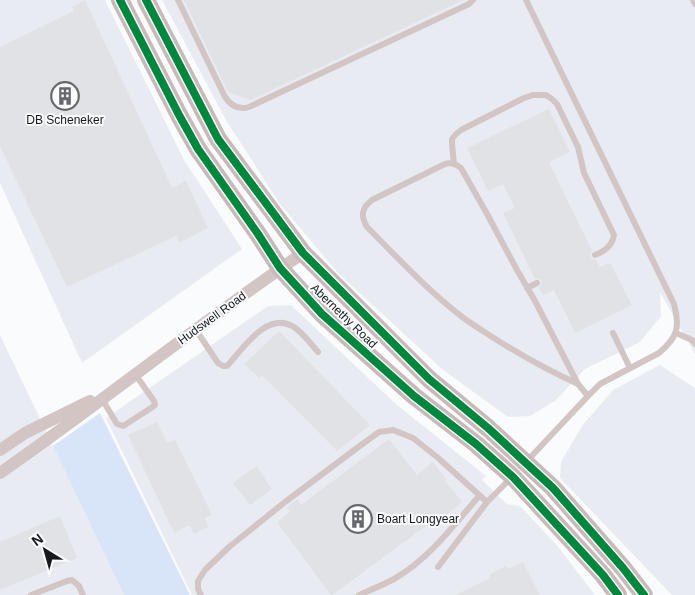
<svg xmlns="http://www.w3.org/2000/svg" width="695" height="595" viewBox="0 0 695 595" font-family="Arial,sans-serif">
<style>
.built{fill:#e8ecf2}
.green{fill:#d8e4f8}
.building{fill:#e0e2e5}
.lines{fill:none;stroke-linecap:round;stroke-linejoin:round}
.service{stroke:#d2c5c4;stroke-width:6}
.minor{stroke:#d2c5c4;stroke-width:12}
.secondary{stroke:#c9bab9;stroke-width:18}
.cycleway-casing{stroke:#f9fbfd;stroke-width:11}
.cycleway{stroke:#00873e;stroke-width:8}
.labels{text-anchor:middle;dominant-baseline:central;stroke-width:4;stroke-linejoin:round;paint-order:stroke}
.poi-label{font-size:12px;fill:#17191d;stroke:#f9fbfd}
.street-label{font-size:12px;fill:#17191d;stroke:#f9fbfd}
</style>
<rect width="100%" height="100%" fill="#fafbfc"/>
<g class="built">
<path d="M0,0H105L184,160L242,249L82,363L0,183Z"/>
<path d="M162,0H695V354L660,292L661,316L640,342L585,369L555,401L530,416L508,417L442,369L338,273L280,204L227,122Z"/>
<path d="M291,305L397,405L486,476L482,480L507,504L520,506L556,544L595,595H192L106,418L268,306Z"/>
<path d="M0,335L53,446L124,595H0Z"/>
<path d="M660,365L695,388V595H672L560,478L561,462L582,426L613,390Z"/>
</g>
<path class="green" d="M100,413L190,595H124L53,446Z"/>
<g class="building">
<path d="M85,0L172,188L186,181L208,228L179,243L176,236L67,287L0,146V47L74,11L72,7Z"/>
<path d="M184,0H463L251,100L228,92Z"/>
<path d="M549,109L570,152L549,162L592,251L590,254L591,257L592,259L596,260L600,267L610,263L632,305L575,333L554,290L543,295L539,288L541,285L542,281L539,279H535L503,213L515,208L503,184L488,191L467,148Z"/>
<path d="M279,331L370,425L337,451L262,375L259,378L244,364Z"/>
<path d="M157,422L167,443L175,440L212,515L205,518L208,527L194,534L189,525L174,533L128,435Z"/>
<path d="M389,439L417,475L433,462L446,479L445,481L462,502L444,517L442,514L332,595H331L277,522L290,512L287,507L297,499L301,505Z"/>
<path d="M256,466L272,489L250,505L233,483Z"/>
<path d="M60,516L77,558L0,590V542Z"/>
<path d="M523,562L540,595H455L490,578L489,575L506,566L508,569Z"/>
</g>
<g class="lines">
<g class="service">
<path d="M178,0L225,97C231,106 239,110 249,107L469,4L473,0"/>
<path d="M526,0L674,304C680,327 678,337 659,353L600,384L588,396L526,462"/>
<path d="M693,0L695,4"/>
<path d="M454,164L452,144V139L456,134L461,130L524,98L533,95H546L552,99L557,104L578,147L584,173L614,235C612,246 605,251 595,255"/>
<path d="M527,288L537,283"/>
<path d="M196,330L218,363L223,366H227C243,349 267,310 294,327C303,333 311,344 318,352"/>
<path d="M613,333L630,368"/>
<path d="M676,333L692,340L695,344"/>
<path d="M578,384C551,372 526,358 500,342C488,334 476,327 465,319C429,292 398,258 367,227C360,215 362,208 372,200L445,164C451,162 456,164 461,168L486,212L517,270L535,301L578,384L588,396"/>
<path d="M102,399L117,424L123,426L151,408L155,405L154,401L135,374"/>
<path d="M438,567L487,502L512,477"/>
<path d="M31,595L67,581L72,580L79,586L83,595"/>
<path d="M201,595L198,589V581L205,570L229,547L285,502L357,448L379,432L393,430L413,438L437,457L487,502"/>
<path d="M359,595C370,590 383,585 394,579C428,560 455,524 479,496"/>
</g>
<g class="minor">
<path d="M0,450L25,433L90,401"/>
<path d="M0,473C102,402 200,323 303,253"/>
</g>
<g class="secondary">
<path d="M120,0L179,115L198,149L258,234L280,268L322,314L414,396L476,444L513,477L603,575L618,595"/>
<path d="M146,0L218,139L303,253L429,379L488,428L553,488L623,568L644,595"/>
</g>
<defs>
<g id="cycleway">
<path d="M120,0L179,115L198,149L258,234L280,268L322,314L414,396L476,444L513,477L603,575L618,595"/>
<path d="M146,0L218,139L303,253L429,379L488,428L553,488L623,568L644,595"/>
</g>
</defs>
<use href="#cycleway" class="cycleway-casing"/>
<use href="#cycleway" class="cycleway"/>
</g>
<defs>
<symbol id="building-ring" viewBox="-11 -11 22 22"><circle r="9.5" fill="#f9fbfd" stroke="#66686b" stroke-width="1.5"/><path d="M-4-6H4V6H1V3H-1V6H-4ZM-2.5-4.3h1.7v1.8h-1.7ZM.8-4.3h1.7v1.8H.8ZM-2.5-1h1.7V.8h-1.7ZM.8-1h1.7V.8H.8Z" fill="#66686b"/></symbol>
</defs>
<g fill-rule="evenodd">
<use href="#building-ring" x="49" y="80" width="32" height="32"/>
<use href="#building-ring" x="342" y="503" width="32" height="32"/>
</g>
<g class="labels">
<g class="poi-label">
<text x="65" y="120">DB Scheneker</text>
<text x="377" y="519" text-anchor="start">Boart Longyear</text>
</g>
<g class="street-label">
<text transform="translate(344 316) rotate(44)">Abernethy Road</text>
<text transform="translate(212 318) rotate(-36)">Hudswell Road</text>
</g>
</g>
<g transform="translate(45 550) rotate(323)" stroke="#f9fbfd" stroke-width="4" paint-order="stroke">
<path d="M0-4L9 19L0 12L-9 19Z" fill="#17191d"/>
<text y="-8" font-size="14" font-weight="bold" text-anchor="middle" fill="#17191d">N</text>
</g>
</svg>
